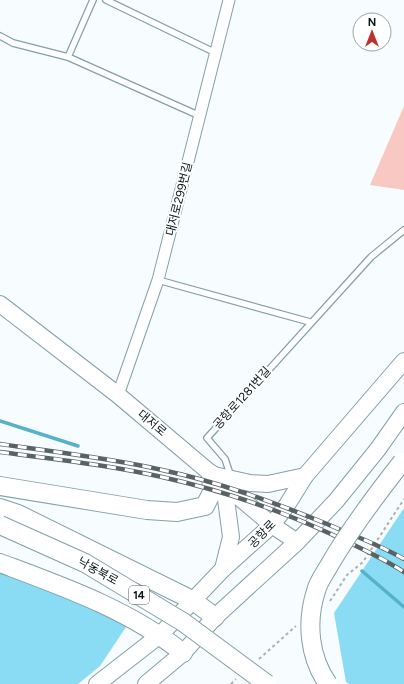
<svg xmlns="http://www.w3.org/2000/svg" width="404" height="684" viewBox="0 0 404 684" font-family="Figtree,'Noto Sans KR',sans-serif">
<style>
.green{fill:#89dcf4}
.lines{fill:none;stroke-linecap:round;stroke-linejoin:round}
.stream{stroke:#56b1ca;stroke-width:3.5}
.building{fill:#f8c8c2}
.lane-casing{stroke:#85a0a8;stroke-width:8}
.street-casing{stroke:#85a0a8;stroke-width:13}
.secondary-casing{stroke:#85a0a8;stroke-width:18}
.primary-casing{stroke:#85a0a8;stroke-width:20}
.path{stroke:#abb1b4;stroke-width:2;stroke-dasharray:3 3;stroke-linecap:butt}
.lane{stroke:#fff;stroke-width:5.5}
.street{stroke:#fff;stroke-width:11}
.secondary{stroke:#fff;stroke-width:16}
.primary{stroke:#fff;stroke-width:18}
.rail-casing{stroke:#596264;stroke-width:4.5}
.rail{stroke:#fff;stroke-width:3;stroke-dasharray:9;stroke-linecap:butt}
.primary-bridge-casing{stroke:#85a0a8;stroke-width:20;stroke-linecap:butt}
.primary-bridge{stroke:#fff;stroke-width:18}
.labels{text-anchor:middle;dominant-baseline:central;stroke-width:4;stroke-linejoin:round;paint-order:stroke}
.shield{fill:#fff;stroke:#555c5e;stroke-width:1}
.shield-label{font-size:11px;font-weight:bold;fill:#0c1619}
.street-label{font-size:12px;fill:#0c1619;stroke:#fff}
</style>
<rect width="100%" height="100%" fill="#f7fcfe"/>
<g class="green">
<path d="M404,508V684H349L346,682L334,613Z"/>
<path d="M0,571L81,601L126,627L100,666L78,684H0Z"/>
</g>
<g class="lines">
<g class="stream">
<path d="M0,421L78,446"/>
<path d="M362,571L404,607"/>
</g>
</g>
<path class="building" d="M404,106V190L370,185Z"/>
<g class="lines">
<defs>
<g id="lane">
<path d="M106,0L216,53"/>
<path d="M0,36L13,43L68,57L200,116"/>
<path d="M68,57L93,0"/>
<path d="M158,280L310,322"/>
<path d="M231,477L225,459L207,438L371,257L404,230"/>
</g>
<path id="street" d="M118,395L158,280L229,0"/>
<g id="secondary">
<path d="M0,304L118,395L272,525L297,542"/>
<path d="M214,475L250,483L268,484L305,476"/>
<path d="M223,569L231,537L224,484"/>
<path d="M97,684L160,635L223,569L272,525L287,505L305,476L404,361"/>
<path d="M146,684L183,653L215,617L297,542L336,501L378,449L404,412"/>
</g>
<g id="primary">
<path d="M0,486L147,510L177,512L205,506L212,492L211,474"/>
<path d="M0,508L18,514L192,600L215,617"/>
<path d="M0,563C64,587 130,610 183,653"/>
</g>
</defs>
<use href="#lane" class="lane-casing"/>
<use href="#street" class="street-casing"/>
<use href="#secondary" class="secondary-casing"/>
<use href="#primary" class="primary-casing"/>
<g class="path">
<path d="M330,601L347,575L363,562L404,499"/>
<path d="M259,659L296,626"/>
<path d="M231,684L236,679"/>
</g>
<use href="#lane" class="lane"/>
<use href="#street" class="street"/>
<use href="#secondary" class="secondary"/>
<use href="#primary" class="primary"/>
<defs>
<g id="rail">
<path d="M0,444C54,452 109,458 162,470C219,482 273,502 327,524C353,535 379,545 404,559"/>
<path d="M0,452C54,459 109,465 162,477C220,490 277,509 331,534C356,546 381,557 404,572"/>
</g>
</defs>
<use href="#rail" class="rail-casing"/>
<use href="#rail" class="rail"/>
<defs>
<g id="primary-bridge">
<path d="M0,525L85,563L183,622L267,684"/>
<path d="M328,684C309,657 306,622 316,591C318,582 325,573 330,564C351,528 376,495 402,462"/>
</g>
</defs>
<use href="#primary-bridge" class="primary-bridge-casing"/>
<use href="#primary-bridge" class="primary-bridge"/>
</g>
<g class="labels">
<rect class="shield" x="129" y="586" width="20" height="18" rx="3"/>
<g class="shield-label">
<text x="139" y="595">14</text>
</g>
<g class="street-label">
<text transform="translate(179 199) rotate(-76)">대저로299번길</text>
<text transform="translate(242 398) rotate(-48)">공항로1281번길</text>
<text transform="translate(152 423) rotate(40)">대저로</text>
<text transform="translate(262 534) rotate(-46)">공항로</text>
<text transform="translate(98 571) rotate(29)">낙동북로</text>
</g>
</g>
<g transform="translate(372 32)"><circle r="19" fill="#ffffff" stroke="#9ea2a3"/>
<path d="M0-3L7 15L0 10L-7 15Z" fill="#bf3030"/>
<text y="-6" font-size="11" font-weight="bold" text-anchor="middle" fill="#0c1619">N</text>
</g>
</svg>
